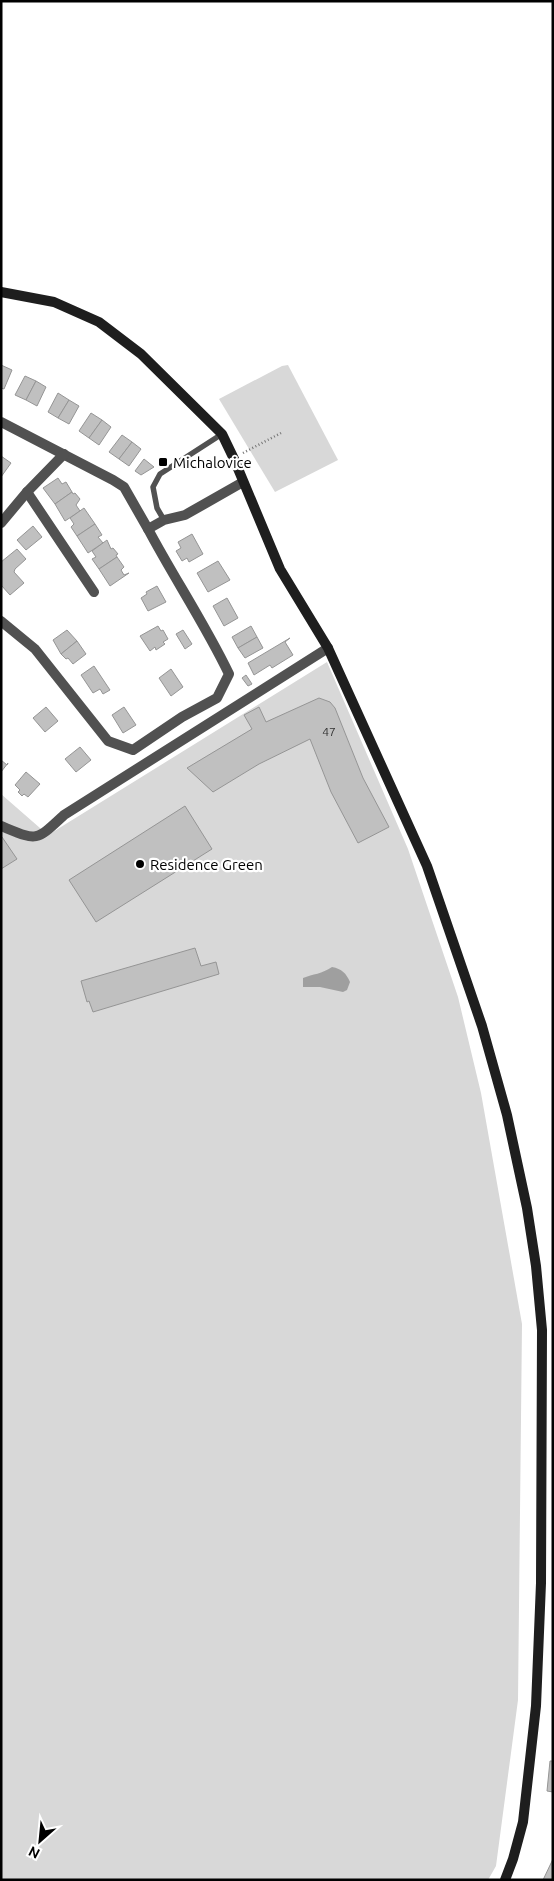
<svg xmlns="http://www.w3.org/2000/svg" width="554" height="1881" viewBox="0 0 554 1881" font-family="Ubuntu,sans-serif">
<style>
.green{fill:#d8d8d8}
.water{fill:#9f9f9f}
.building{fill:#c0c0c0;stroke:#959595}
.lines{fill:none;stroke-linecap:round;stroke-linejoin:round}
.path{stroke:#737373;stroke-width:2.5;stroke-dasharray:1 2.5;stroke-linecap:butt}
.lane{stroke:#515151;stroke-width:5.5}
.street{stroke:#515151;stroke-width:10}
.secondary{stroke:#1e1e1e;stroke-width:10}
.poi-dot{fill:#000;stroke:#fff;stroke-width:2}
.labels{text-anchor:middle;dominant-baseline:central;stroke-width:4.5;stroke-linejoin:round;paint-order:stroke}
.number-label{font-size:12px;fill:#303030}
.poi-label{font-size:15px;fill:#000;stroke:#fff;text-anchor:start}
</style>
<rect width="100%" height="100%" fill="#fff"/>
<g class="green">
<path d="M288,365L338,460L275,492L219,399L282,366Z"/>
<path d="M327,662L408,849L458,997L481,1093L522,1324L518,1700L496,1866L488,1880H1V794L48,835Z"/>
</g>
<path class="water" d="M332,967C342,969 346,973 350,982L347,990L343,992L320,987H303V978C313,974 322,974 332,967Z"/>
<g class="building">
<path d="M1,365L12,370L4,389L1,388Z"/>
<path d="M25,376L36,381L26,400L15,395Z"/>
<path d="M36,381L46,387L37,406L26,400Z"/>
<path d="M58,393L69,400L58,418L48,412Z"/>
<path d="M69,400L79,406L69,424L58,418Z"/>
<path d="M91,413L102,420L89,438L79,431Z"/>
<path d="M102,420L111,427L99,445L89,438Z"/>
<path d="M122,435L132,442L119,459L109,452Z"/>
<path d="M132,442L141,449L129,466L119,459Z"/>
<path d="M1,456L11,463L1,477Z"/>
<path d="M144,459L154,467L141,475L135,471Z"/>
<path d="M58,478L62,484L66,482L72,492L55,504L43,488Z"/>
<path d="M72,492L73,494L75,493L80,499L76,505L80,511L65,521L55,504Z"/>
<path d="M84,508L95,524L77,536L71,527L74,524L70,518Z"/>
<path d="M95,524L102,535L98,537L103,543L88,553L77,536Z"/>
<path d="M33,526L42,537L26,550L17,540Z"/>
<path d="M192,534L203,554L189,562L187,558L182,561L176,551L181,548L178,542Z"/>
<path d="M107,540L111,549L113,548L118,554L116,555L117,557L99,569L92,559L96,557L92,551Z"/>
<path d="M17,549L26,559L15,569L14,572L24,583L10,595L1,585V562Z"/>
<path d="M117,557L124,567L121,570L124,575L129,573L110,586L99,569Z"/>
<path d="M218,561L230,580L208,592L197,573Z"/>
<path d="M157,586L166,602L148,611L141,598L147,594L146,592Z"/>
<path d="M227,598L238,618L224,626L213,606Z"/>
<path d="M158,626L161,631L163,630L168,639L163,642L165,644L156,650L155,647L150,651L140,636Z"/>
<path d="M251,626L257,637L238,648L232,637Z"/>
<path d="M67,630L77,641L61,654L53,640Z"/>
<path d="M183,630L192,644L185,649L176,634Z"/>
<path d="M257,637L263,648L245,658L238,648Z"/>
<path d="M290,638L285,642L293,655L272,668L270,665L254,675L248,663Z"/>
<path d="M77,641L86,654L73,664L68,658L66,659L61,654Z"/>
<path d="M94,666L110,690L103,694L100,689L93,693L81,675Z"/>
<path d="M171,669L183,687L171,696L159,678Z"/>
<path d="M246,675L252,684L248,686L242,678Z"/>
<path d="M319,698L330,702L335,708L363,778L389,827L358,843L331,792L310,739L259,764L213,792L187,768L252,729L244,715L259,707L266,722Z"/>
<path d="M46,707L58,721L45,732L33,718Z"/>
<path d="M124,707L136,725L123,733L112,715Z"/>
<path d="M80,747L91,760L76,772L65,759Z"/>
<path d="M1,760L7,765L8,763L1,772Z"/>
<path d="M26,772L40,784L28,797L24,794L22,796L18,792L20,790L15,785Z"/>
<path d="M185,806L212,849L96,922L69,880Z"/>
<path d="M2,837L17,859L1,869V838Z"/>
<path d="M195,948L201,966L216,962L219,974L93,1012L89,1001L87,1002L81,981Z"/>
<path d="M550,1761H553V1792L547,1791Z"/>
<path d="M553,1859V1880H543Z"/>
</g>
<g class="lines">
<path class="path" d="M243,453L281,433"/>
<path class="lane" d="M164,520L157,508L153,487L160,474L222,434"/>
<g class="street">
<path d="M1,422L113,480L124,487L148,529"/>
<path d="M27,492L94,592"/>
<path d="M1,523L27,492L64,454"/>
<path d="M1,621L35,649L108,741L133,750L182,717L217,698L229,674C205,624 174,578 148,529L164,520L185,515L243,482"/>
<path d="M1,826C38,841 35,842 64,815L328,648"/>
</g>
<path class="secondary" d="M1,292L54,302L99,322L141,354L222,434L234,459L280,569L328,648L427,866L482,1026L507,1115L527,1208L536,1266L542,1330L541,1583L536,1706L523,1822L513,1859L505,1880"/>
</g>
<g class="poi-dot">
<rect x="158" y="457" width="10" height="10" rx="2.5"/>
<circle cx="140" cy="864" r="5"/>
</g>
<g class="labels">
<g class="number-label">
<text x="329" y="731">47</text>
</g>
<g class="poi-label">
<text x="173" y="462">Michalovice</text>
<text x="150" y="864">Residence Green</text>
</g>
</g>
<rect width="554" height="1881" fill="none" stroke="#000000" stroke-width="5"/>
<g transform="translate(40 1841) rotate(207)" stroke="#ffffff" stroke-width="4" paint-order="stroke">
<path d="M0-4L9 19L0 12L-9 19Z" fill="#000000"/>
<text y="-8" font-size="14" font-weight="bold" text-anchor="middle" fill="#000000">N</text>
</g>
</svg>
